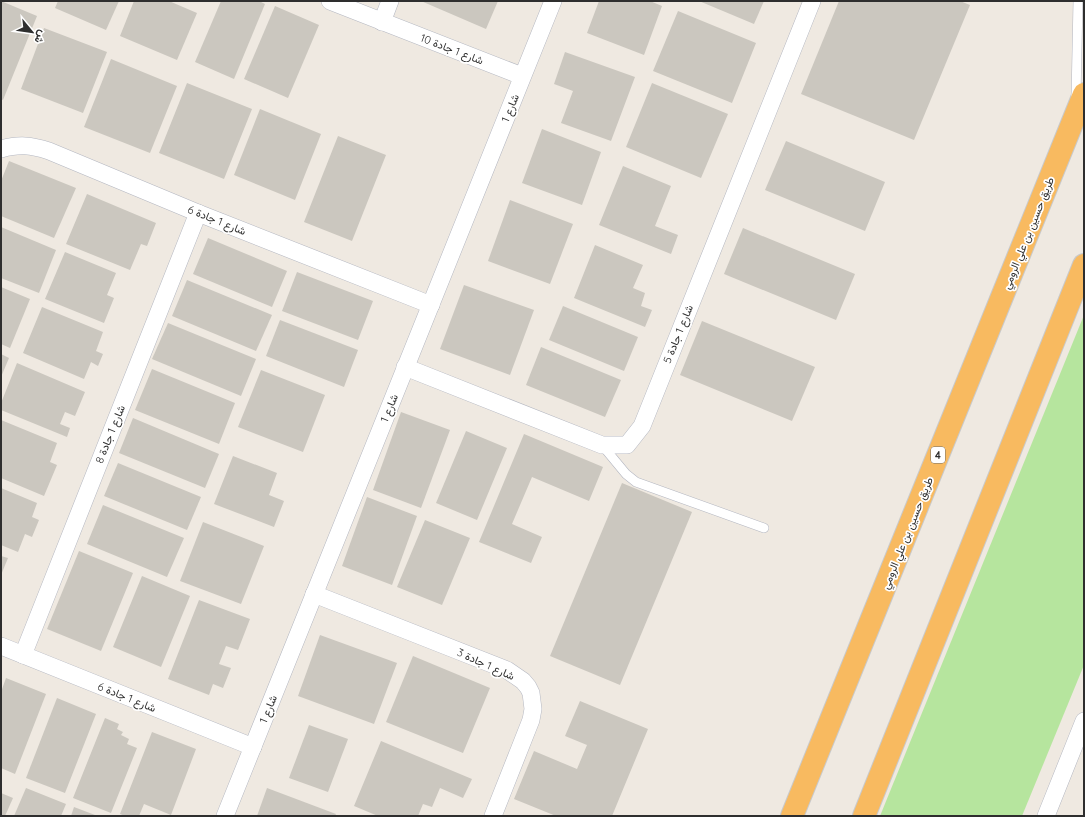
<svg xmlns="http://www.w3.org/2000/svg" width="1085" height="817" viewBox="0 0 1085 817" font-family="Quicksand,Vazirmatn,sans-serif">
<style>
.green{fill:#b6e59e}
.building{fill:#cbc7bf}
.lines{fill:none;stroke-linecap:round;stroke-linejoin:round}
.service-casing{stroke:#b4b7c1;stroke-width:10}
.minor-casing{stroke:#b4b7c1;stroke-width:18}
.trunk-casing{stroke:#c9c9c9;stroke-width:24}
.service{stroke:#fff;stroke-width:9}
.minor{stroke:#fff;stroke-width:17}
.trunk{stroke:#f8ba60;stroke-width:22}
.labels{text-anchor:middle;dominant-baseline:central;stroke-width:3.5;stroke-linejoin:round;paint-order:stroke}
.shield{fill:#fff;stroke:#6d6d6d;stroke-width:1}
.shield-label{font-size:10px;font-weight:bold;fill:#2e2e2e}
.street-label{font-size:11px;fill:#2e2e2e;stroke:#fff}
</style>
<rect width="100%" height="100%" fill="#efe9e1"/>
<path class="green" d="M1084,315V665L1022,816H880Z"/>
<g class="building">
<path d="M1,1L37,16L3,100L1,99Z"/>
<path d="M58,1H119L106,30L55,8Z"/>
<path d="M134,1H169L197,13L177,60L120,36Z"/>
<path d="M221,1H259L265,4L234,79L195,62Z"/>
<path d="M421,1H498L486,29Z"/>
<path d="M599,1H650L662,6L644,55L587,33Z"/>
<path d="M699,1H764L754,24Z"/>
<path d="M839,1H960L970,5L914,140L801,94Z"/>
<path d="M275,6L319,25L288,98L244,79Z"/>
<path d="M678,11L756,43L732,103L653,71Z"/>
<path d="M44,28L107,52L83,113L21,89Z"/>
<path d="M565,52L635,77L611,141L561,123L573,91L554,84Z"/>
<path d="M111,59L177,86L150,153L84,127Z"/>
<path d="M187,83L252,109L224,179L159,153Z"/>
<path d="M652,83L728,114L701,178L626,147Z"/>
<path d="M260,109L321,134L295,200L234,175Z"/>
<path d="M542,129L601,152L582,205L522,183Z"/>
<path d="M338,136L386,155L352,241L304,222Z"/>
<path d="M786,141L885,182L865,231L765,190Z"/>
<path d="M9,161L76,188L54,238L1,216V181Z"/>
<path d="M623,166L671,186L655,226L678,235L671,254L599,225Z"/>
<path d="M87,194L156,223L147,246L141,244L130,270L66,244Z"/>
<path d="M510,200L573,224L550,284L488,261Z"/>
<path d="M1,227L56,250L39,293L1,278Z"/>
<path d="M743,228L855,274L836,320L724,274Z"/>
<path d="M208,238L287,271L272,307L193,274Z"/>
<path d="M595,245L643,265L633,288L645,293L641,306L652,310L645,327L574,298Z"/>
<path d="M65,252L116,273L107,295L114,298L104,323L45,299Z"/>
<path d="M297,272L373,301L358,340L282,311Z"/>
<path d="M187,280L272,315L256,351L172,316Z"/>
<path d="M464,285L534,310L510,375L440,349Z"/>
<path d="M1,287L30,299L10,348L1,344Z"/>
<path d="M563,306L638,337L624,371L549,340Z"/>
<path d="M42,307L103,332L96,351L103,354L98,366L91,362L84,379L23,353Z"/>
<path d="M280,320L358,350L344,387L266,356Z"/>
<path d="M702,321L815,367L792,421L680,375Z"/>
<path d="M168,323L256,359L241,396L152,359Z"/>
<path d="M541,347L621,380L605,417L526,385Z"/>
<path d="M1,354L9,358L1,377Z"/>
<path d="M17,363L85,392L75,416L65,412L60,424L70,428L67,437L1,410V403Z"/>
<path d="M152,369L235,403L219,444L135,410Z"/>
<path d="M261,370L325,395L303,452L238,427Z"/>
<path d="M401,412L450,430L421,508L373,490Z"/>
<path d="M133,418L219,454L205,488L119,453Z"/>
<path d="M1,420L57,443L50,462L57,465L44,496L1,478Z"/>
<path d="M466,431L507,448L477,520L436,503Z"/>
<path d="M524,434L603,467L589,501L532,477L512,524L542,537L531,563L479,542Z"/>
<path d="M233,456L277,473L269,495L284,501L274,527L214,504Z"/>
<path d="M118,463L201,497L187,530L104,496Z"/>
<path d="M622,483L692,512L620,685L550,656Z"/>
<path d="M1,488L37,503L32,517L39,520L32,537L25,534L18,552L1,545Z"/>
<path d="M367,497L417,516L392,585L342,566Z"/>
<path d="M103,505L184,538L167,577L87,544Z"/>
<path d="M425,520L470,538L442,605L397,587Z"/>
<path d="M203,522L264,546L241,604L180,581Z"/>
<path d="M79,551L133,573L101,651L47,629Z"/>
<path d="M1,556L8,558L1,575Z"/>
<path d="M142,576L190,596L161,667L113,647Z"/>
<path d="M199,600L250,619L238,650L226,646L219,664L231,668L223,688L213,684L209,695L168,679Z"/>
<path d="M320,635L397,663L374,724L298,696Z"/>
<path d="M413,656L490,688L463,753L386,722Z"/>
<path d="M6,678L46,694L15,774L1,768V692Z"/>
<path d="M57,698L96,714L65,793L26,778Z"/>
<path d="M580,701L648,729L612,816H556L514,799L534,751L577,769L587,745L565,736Z"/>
<path d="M105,718L119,724L117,729L123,732L121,735L129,739L127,744L137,748L111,813L73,798Z"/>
<path d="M309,725L348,739L328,792L289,778Z"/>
<path d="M152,732L196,749L171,815L144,804L139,816H125L120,814Z"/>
<path d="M381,741L472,779L463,798L440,788L432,807L423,804L418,816H378L354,806Z"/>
<path d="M26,788L66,804L61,816H14Z"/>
<path d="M267,788L336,814L335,816H257Z"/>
<path d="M1,793L13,798L5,816H1Z"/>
<path d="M74,807L95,815V816H71Z"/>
</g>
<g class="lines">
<defs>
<g id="service">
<path d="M1076,98L1078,1"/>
<path d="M602,445L626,474L636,482L764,528"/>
</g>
<g id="minor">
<path d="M330,1L522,76"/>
<path d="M382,22L390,1"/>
<path d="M1,149C19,144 31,145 49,151L198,213L431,305"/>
<path d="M405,367L602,445H627L642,426L812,1"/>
<path d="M314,594L507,670L523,681L528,687L531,693L533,709L531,720L493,816"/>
<path d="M1,646L253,747"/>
<path d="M23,655L198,213"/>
<path d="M225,816L553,1"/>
<path d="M1046,816L1084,721"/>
</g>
<g id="trunk">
<path d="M792,816L1084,94"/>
<path d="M864,816L1084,265"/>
</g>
</defs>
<use href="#service" class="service-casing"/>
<use href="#minor" class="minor-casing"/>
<use href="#trunk" class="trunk-casing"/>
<use href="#service" class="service"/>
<use href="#minor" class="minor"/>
<use href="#trunk" class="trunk"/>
</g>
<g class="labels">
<rect class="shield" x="931" y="447" width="14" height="16" rx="3"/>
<g class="shield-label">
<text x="938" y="455">4</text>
</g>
<g class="street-label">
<text transform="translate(452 49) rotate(21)">شارع 1 جادة 10</text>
<text transform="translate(510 108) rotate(-68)">شارع 1</text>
<text transform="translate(217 220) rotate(22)">شارع 1 جادة 6</text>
<text transform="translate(1028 233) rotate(-68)">طريق حسين بن علي الرومي</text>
<text transform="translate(678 334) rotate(-68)">شارع 1 جادة 5</text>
<text transform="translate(389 408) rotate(-68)">شارع 1</text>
<text transform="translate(110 434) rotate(-68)">شارع 1 جادة 8</text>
<text transform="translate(907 533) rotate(-68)">طريق حسين بن علي الرومي</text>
<text transform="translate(486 664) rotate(24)">شارع 1 جادة 3</text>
<text transform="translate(127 697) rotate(22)">شارع 1 جادة 6</text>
<text transform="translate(268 709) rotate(-68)">شارع 1</text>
</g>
</g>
<rect width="1085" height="817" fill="none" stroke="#2e2e2e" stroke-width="4"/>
<g transform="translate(32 32) rotate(119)" stroke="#ffffff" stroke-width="3" paint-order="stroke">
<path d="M0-3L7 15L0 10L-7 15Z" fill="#2e2e2e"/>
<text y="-6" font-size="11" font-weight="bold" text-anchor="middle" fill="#2e2e2e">ش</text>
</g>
</svg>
